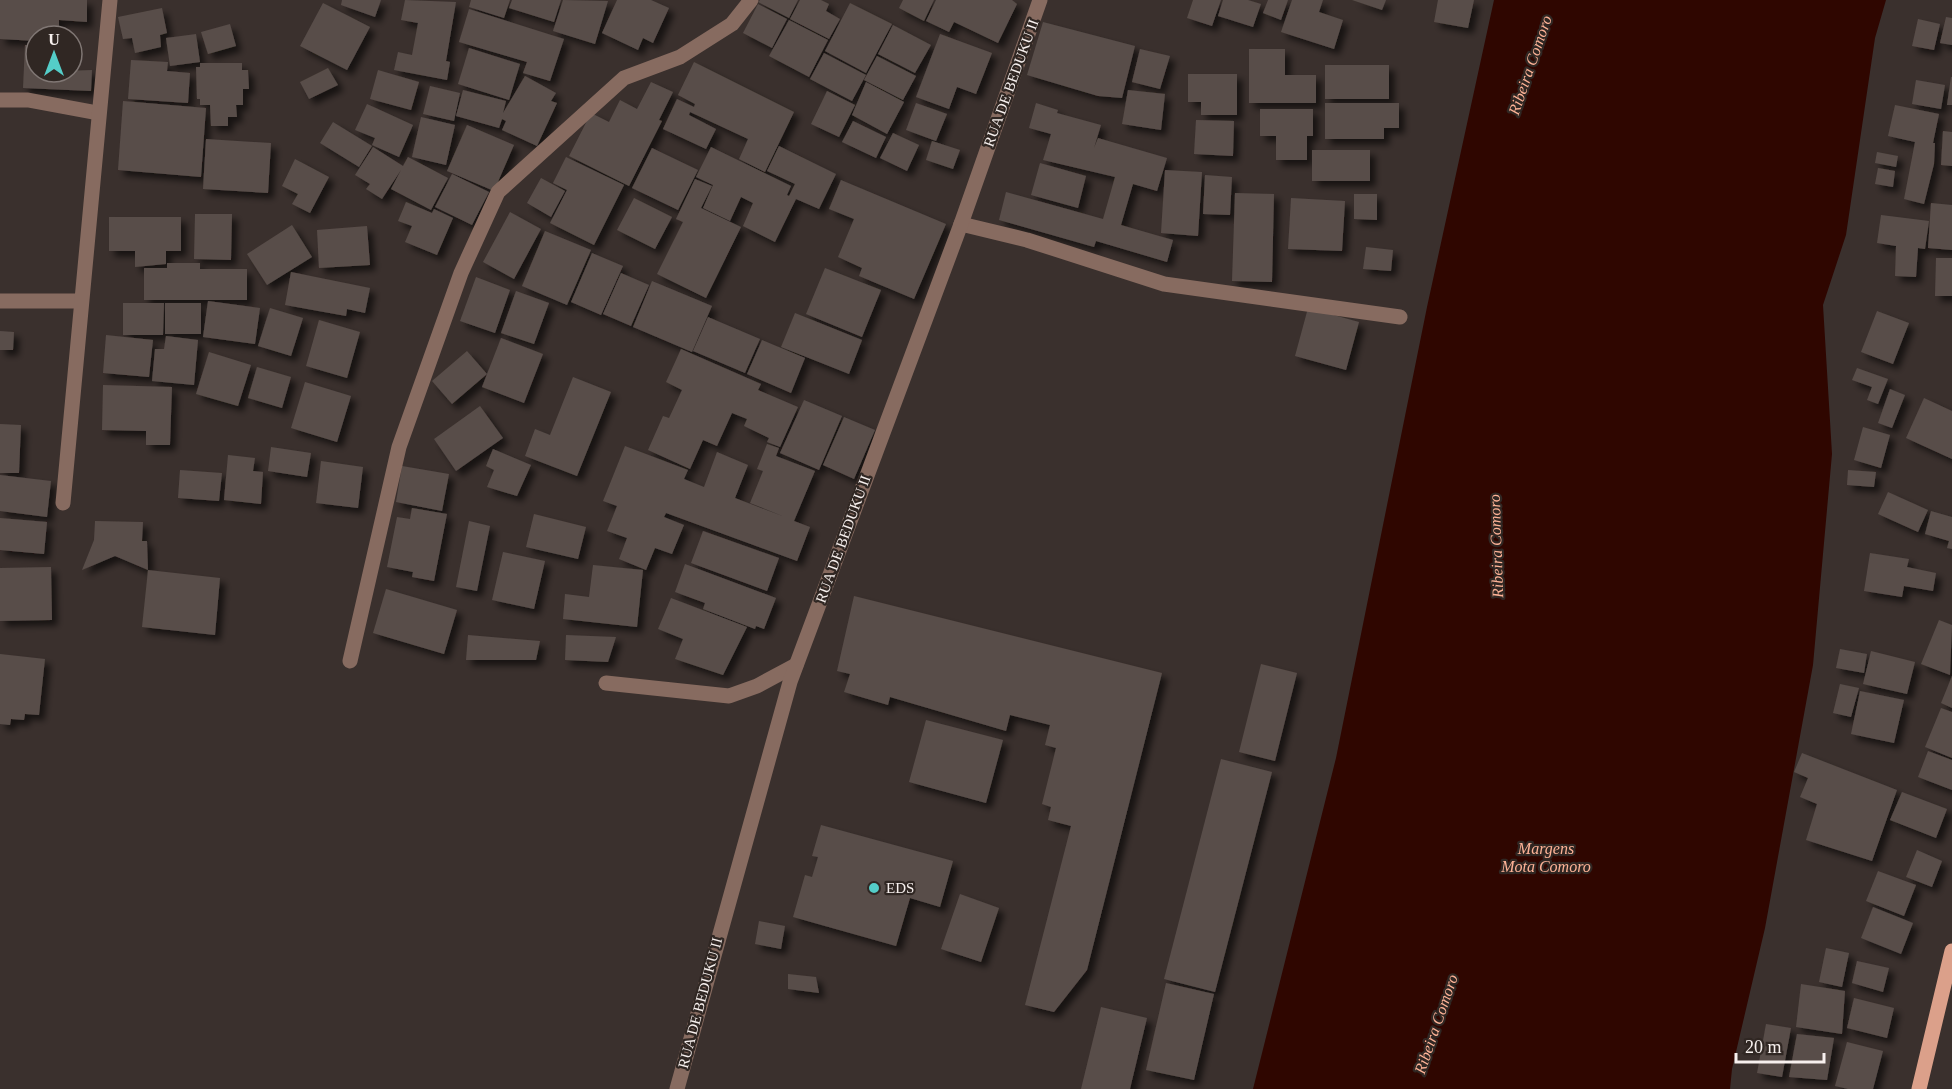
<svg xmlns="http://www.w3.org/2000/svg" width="1952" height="1089" viewBox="0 0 1952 1089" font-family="Georgia,serif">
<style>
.water{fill:#2f0600}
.building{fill:#584d49;filter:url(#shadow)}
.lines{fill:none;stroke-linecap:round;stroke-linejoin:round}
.minor{stroke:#876b60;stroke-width:15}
.primary{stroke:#dba08a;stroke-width:15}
.poi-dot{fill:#54cdc8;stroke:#302723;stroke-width:2}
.labels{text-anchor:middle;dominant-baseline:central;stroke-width:4.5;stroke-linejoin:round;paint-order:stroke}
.street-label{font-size:15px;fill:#f7f0ee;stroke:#302723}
.poi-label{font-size:15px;fill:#f7f0ee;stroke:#302723;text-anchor:start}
.water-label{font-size:16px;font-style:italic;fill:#fdb296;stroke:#302723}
</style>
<defs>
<filter id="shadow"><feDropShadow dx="5.5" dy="5.5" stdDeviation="3" flood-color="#0009"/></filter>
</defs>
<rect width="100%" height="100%" fill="#3a302d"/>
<path class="water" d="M1494,0H1886L1875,38L1846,235L1823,305L1832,454L1813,665L1765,928L1732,1069L1730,1089H1253L1336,758L1427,307Z"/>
<g class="building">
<path d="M0,0H87V22L59,20V36H36V41L0,39Z"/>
<path d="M342,0H381L375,17L341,5Z"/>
<path d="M405,0L456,2L446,61L450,62L447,80L394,70L398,52L412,55L418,23L401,20Z"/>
<path d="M471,0H510L504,18L469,7Z"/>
<path d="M512,0H561L554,22L509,8Z"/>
<path d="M563,0L608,1L595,44L553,31Z"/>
<path d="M617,0H651L669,8L653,43L643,38L638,50L602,33Z"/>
<path d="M760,0H798L789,18L758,2Z"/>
<path d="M800,0H821L829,4L826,11L840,19L829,39L790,19Z"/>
<path d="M903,0H934L924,21L899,8Z"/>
<path d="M936,0H1012L1017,4L998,43L954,22L949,32L926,21Z"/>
<path d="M1193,0H1221L1212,26L1187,18Z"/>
<path d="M1223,0H1248L1261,4L1253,27L1218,16Z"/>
<path d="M1268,0H1288L1281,20L1263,13Z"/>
<path d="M1292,0H1323L1319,12L1343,20L1334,49L1281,32Z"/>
<path d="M1352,0H1386L1382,10Z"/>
<path d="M1438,0H1474L1468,28L1434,22Z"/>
<path d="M323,3L370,27L347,70L300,46Z"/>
<path d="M850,3L892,24L866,73L825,51Z"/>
<path d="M758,4L787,19L772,48L743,33Z"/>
<path d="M162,8L167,33L160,35L161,47L135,53L132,38L123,39L118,17Z"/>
<path d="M469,9L564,39L550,81L523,73L527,62L459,42Z"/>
<path d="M1946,17L1952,18V45L1940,43Z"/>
<path d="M1918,19L1940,24L1934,50L1912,46Z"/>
<path d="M789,20L828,40L809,77L769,56Z"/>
<path d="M1043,22L1135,46L1122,98L1098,96L1027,75Z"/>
<path d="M230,24L236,46L208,54L201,32Z"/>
<path d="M893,25L931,45L915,73L878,54Z"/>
<path d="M196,34L200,62L170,66L166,38Z"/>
<path d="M940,34L992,53L976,94L957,87L949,109L916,97Z"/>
<path d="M25,45H36V72L92,70L91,91L23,88Z"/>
<path d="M469,48L520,64L509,100L458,84Z"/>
<path d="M1140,49L1170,56L1160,89L1132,82Z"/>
<path d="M1249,49H1285V75H1316V103H1249Z"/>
<path d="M824,53L866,75L852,101L810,79Z"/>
<path d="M877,56L916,76L903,100L864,80Z"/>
<path d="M131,60L168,62L167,71L190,73L188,103L128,99Z"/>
<path d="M694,62L794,112L765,172L739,159L748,139L690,112L689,115L716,129L706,149L663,129L677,99L694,107L695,104L678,95Z"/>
<path d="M200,63H242V70H248L249,89H243V105H236L237,117H228V126H211L210,105H200V99H197L196,67H200Z"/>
<rect x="1325" y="65" width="64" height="34"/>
<path d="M328,68L338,85L309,99L300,82Z"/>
<path d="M378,70L419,82L411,110L370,99Z"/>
<path d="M1188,74H1237V115H1201V102H1188Z"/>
<path d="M525,76L556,93L551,101L557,103L537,146L502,130L506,121L502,119L499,128L456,116L463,90L506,101L503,113Z"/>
<path d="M1951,77H1952V105H1947Z"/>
<path d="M1916,80L1945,85L1941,109L1912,104Z"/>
<path d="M651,82L673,92L659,120L662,121L629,186L569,156L591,113L609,122L620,100L637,109Z"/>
<path d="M866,82L904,102L887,134L852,115Z"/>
<path d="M430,86L460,93L454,121L423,114Z"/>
<path d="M1128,90L1165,94L1161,130L1122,124Z"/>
<path d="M827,91L855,105L839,137L811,124Z"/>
<path d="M123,101L206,108L201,177L118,170Z"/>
<path d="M916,103L947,114L936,141L906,130Z"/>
<path d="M1036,103L1058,110L1057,113L1101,125L1094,148L1098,138L1167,158L1157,191L1133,184L1121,225L1173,240L1167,262L1096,241L1094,247L999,220L1006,192L1103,219L1115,177L1043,160L1051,134L1029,128Z"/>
<path d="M1325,103H1399V128H1384V139H1325Z"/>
<path d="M367,104L413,125L399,157L372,145L375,138L355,130Z"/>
<path d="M1895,105L1939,114L1933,143H1935L1934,164L1924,204L1904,199L1915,142L1888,136Z"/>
<path d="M1260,109H1313V136H1307V160H1276V136H1260Z"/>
<path d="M421,117L455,125L446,165L412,157Z"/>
<path d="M1196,120L1234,121L1233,156L1194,154Z"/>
<path d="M853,121L886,137L876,158L842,142Z"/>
<path d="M333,122L372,146L359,167L320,143Z"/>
<path d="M467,125L514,145L494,191L447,171Z"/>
<path d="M1943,131L1952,132V166L1941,165Z"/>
<path d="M893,133L919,145L907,171L880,158Z"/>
<path d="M206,139L271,143L268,193L203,189Z"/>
<path d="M932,141L960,150L953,169L926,160Z"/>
<path d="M779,146L836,174L819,209L796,199L775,242L743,226L753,203L741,197L730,221L703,208L713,185L696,177L711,147L791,186L787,195L789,196L795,184L767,171Z"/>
<path d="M373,147L403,166L408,157L448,178L431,210L391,189L401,170L382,199L366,189L370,184L355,175Z"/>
<path d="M652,148L698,170L678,210L632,188Z"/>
<rect x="1312" y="150" width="58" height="31"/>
<path d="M1877,152L1898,156L1896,167L1875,163Z"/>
<path d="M566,157L624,185L594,245L550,223L567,190L553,183Z"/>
<path d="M295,159L329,177L310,213L292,204L298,194L282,186Z"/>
<path d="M1040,163L1086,176L1078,208L1031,195Z"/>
<path d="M1878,168L1895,171L1893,187L1875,184Z"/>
<path d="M1165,170L1202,172L1198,236L1161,233Z"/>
<path d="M452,174L489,192L472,225L435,207Z"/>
<path d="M1205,175L1232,177L1230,215L1203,214Z"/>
<path d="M541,178L565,191L551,217L527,203Z"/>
<path d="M695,179L712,186L701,208L741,227L706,298L657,274L683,222L676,219Z"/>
<path d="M841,180L946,224L914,299L859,276L862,268L838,257L854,219L829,209Z"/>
<path d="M1235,193L1274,194L1272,282L1232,281Z"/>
<path d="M1354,194H1377V220L1354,219Z"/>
<path d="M634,198L672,217L655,249L617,230Z"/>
<path d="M1291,198L1345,201L1342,251L1288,249Z"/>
<path d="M406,202L432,213L434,209L453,218L437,255L405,242L412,226L398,221Z"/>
<path d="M1931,203L1952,205V250L1928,248Z"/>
<path d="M510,212L541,229L514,279L483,262Z"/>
<path d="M195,214H232L231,260L194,259Z"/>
<path d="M1881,215L1929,221L1925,249L1918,248L1916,277L1895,276L1896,246L1877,243Z"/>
<path d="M109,217H181V251H166V264L135,267V251H109Z"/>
<path d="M292,225L312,257L267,285L247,254Z"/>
<path d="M367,226L370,265L319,268L317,230Z"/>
<path d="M545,231L591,250L567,305L522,286Z"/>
<path d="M1366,247L1393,250L1391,271L1363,269Z"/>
<path d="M592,253L623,266L601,315L571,302Z"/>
<path d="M1936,258H1952V296H1935Z"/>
<path d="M167,263H200V269H247V300H144V268H167Z"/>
<path d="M825,268L881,290L862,337L806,314Z"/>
<path d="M291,272L370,288L365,313L347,309L346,316L285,305Z"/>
<path d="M621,273L649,285L631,326L603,314Z"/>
<path d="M476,277L510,290L495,333L460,321Z"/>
<path d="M652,281L712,306L692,352L633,327Z"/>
<path d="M516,291L549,303L534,344L501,333Z"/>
<path d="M208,301L260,308L255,344L203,337Z"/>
<path d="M123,303H164L163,335H123Z"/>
<rect x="165" y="303" width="36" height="31"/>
<path d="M270,308L303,318L291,356L258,346Z"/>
<path d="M1308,308L1359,322L1346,370L1295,356Z"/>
<path d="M1877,311L1909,323L1893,364L1861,352Z"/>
<path d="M795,313L862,340L849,374L781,347Z"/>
<path d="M708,317L760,339L745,373L693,351Z"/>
<path d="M319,320L360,332L347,378L306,366Z"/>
<path d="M0,331L14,332L13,350H0Z"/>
<path d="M106,335L153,340L149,377L103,373Z"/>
<path d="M166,336L198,340L194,385L152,381L155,349H164Z"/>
<path d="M501,338L543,354L524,403L482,387Z"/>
<path d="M762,340L805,358L791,393L747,374Z"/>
<path d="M681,349L761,384L758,390L798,407L780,447L767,442L769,438L744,426L747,419L732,413L717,446L703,440L690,469L648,450L663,416L669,418L682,390L666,382Z"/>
<path d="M467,351L487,374L452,404L432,381Z"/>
<path d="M209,352L251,365L238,406L196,394Z"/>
<path d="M257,367L291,377L282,408L248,398Z"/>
<path d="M1857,368L1888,379L1878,404L1867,400L1872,387L1852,380Z"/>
<path d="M573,377L611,392L577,476L525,456L535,429L550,435Z"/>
<path d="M305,382L351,396L337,442L291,428Z"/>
<path d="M103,385L172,387L170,445H146V431L102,430Z"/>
<path d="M1890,389L1905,395L1892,428L1878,423Z"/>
<path d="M1924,398L1952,411V459L1906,438Z"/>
<path d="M804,400L842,416L819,470L780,453Z"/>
<path d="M480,406L503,438L456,471L434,439Z"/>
<path d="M844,417L875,430L854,479L823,465Z"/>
<path d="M0,424L21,425L19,473H0Z"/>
<path d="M1863,427L1890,435L1881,468L1854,460Z"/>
<path d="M767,444L779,448L776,456L815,471L794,521L810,527L797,561L666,513L664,517L684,525L672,554L655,548L646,570L619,559L627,538L607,531L617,506L603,501L625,446L688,470L684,479L704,487L717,452L748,465L735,498L785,517L750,503L763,471L757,469Z"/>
<path d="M271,447L311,453L307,477L268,471Z"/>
<path d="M493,449L531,465L517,496L487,487L494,470L486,466Z"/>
<path d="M228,455L255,458L253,471L263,472L261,504L224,500Z"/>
<path d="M321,461L363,467L358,508L316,503Z"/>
<path d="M402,466L449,474L442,511L396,502Z"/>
<path d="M180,470L222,473L219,501L178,498Z"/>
<path d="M1848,470L1876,472L1874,487L1847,485Z"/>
<path d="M0,475L51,481L47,517L0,511Z"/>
<path d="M1888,492L1928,510L1918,532L1878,514Z"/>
<path d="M412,508L447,514L434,581L412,577L413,572L387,567L397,517L410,519Z"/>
<path d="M1931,511L1952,517V549L1947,548L1949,541L1925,534Z"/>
<path d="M534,514L586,527L578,559L526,547Z"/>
<path d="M0,518L47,522L44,554L0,550Z"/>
<path d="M95,521L143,522L142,541H147L148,570L220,578L215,635L142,627L148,570L115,556L82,570L94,540Z"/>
<path d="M469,521L490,526L477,591L456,587Z"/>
<path d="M703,531L779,558L767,591L691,563Z"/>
<path d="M503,552L545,561L534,609L492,600Z"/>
<path d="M1870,553L1909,559L1907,567L1936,573L1933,591L1904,586L1902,597L1864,591Z"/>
<path d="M685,564L776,598L764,629L756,626L755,629L703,609L705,603L675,592Z"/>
<path d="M593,565L643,570L637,627L563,619L565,594L589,597Z"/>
<path d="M51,567L52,620L0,621V568Z"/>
<path d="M386,589L457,610L444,654L373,633Z"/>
<path d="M854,596L1162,673L1087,970L1054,1012L1025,1005L1071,826L1048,820L1051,807L1042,804L1056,748L1045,745L1050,725L1010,715L1006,731L890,697L888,705L844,692L850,674L837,671Z"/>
<path d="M671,598L747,627L723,675L675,659L683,639L658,629Z"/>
<path d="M1939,620L1952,625L1950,675L1921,664Z"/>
<path d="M468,635L540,641L536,660H466Z"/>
<path d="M566,635L616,637L608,662L565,660Z"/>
<path d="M1840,649L1867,654L1864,673L1836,668Z"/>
<path d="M1871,651L1915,662L1907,694L1863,684Z"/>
<path d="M0,654L45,659L39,715L25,714L24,720L11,719L10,725L0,724Z"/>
<path d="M1261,664L1297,673L1275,761L1239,752Z"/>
<path d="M1952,676V708L1941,703Z"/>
<path d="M1840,684L1859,688L1851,717L1833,713Z"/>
<path d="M1860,691L1904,700L1894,743L1851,734Z"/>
<path d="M1941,708L1952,712V758L1925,747Z"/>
<path d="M926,720L1003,740L986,803L909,782Z"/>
<path d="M1928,751L1952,760V790L1918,777Z"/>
<path d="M1802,753L1897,790L1872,861L1806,840L1817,804L1800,797L1808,778L1794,772Z"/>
<path d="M1221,759L1272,772L1215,992L1164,979Z"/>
<path d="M1902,792L1947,809L1936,838L1890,820Z"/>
<path d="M821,825L953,861L940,907L910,898L896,946L793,917L805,875L812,877L818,857L812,856Z"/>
<path d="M1917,850L1942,861L1932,887L1906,877Z"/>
<path d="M1878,871L1916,885L1904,916L1866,901Z"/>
<path d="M960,894L999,908L981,962L941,949Z"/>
<path d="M1873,907L1913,923L1901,954L1861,938Z"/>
<path d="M759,921L785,926L781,949L755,944Z"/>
<path d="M1826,948L1849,953L1842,987L1819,982Z"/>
<path d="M1857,961L1889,968L1883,992L1852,983Z"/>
<path d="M788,974L816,977L819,993L788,989Z"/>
<path d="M1166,983L1214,994L1194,1080L1146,1070Z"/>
<path d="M1801,984L1845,991L1842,1034L1796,1027Z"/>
<path d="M1854,998L1894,1008L1887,1038L1847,1028Z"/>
<path d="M1101,1007L1147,1018L1130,1089H1081Z"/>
<path d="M1766,1024L1791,1028L1782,1077L1757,1073Z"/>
<path d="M1797,1034L1834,1038L1827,1080L1789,1077Z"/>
<path d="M1847,1042L1883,1051L1873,1089H1848L1835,1086Z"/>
</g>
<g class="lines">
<g class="minor">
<path d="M0,100H28L98,113"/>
<path d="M961,224L1027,240L1164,284L1400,317"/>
<path d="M0,301H81"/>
<path d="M63,503L110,0"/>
<path d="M350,661L399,447L461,273L498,192L624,78L680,57L732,24L751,0"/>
<path d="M606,683L729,696L757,686L796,665"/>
<path d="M677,1089L790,682L961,224L1040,0"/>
</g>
<path class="primary" d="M1919,1089L1952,951"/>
</g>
<circle class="poi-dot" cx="874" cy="888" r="6"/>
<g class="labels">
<g class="street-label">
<text transform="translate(1011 83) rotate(-70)">RUA DE BEDUKU II</text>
<text transform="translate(843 539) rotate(-70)">RUA DE BEDUKU II</text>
<text transform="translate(700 1003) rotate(-75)">RUA DE BEDUKU II</text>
</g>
<g class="poi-label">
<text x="886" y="888">EDS</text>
</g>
<g class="water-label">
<text transform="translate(1530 65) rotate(-71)">Ribeira Comoro</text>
<text transform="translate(1496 546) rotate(-92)">Ribeira Comoro</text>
<text x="1546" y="848">Margens<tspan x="1546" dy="18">Mota Comoro</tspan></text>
<text transform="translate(1436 1024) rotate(-71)">Ribeira Comoro</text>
</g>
</g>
<g transform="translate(54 54)"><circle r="28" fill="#302723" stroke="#807774" stroke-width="1.5"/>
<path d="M0-4.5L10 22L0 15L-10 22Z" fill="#54cdc8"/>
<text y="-9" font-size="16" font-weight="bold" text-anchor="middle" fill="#f7f0ee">U</text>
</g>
<path d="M1736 1053v9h88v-9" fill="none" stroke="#f7f0ee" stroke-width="3"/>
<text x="1745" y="1053" font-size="18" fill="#f7f0ee" stroke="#302723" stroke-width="4.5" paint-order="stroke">20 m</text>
</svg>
